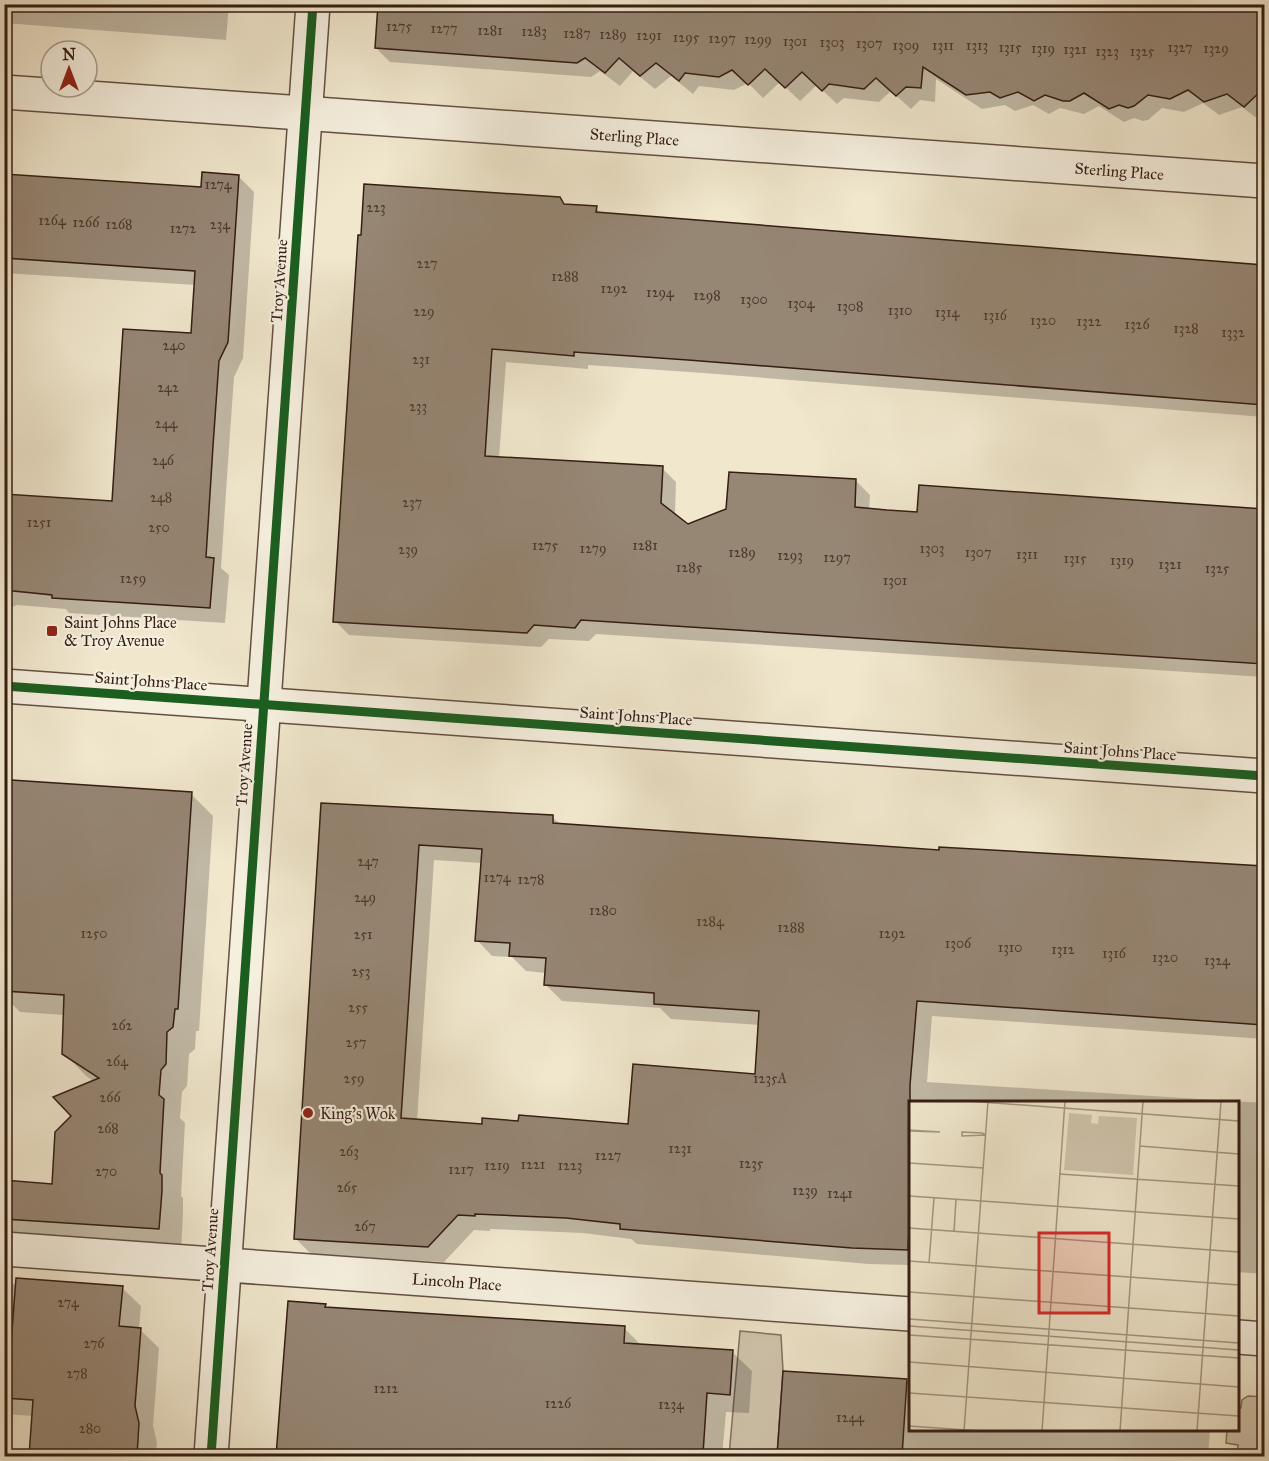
<svg xmlns="http://www.w3.org/2000/svg" width="1269" height="1461" viewBox="0 0 1269 1461" font-family="'IM FELL Great Primer',serif">
<style>
.green{fill:#d0c5ad;stroke:#827160;stroke-width:1.5}
.shadow{fill:#0003;fill-rule:evenodd}
.building{fill:#968674;stroke:#341d13;stroke-width:1.5;fill-rule:evenodd}
.lines{fill:none;stroke-linecap:round;stroke-linejoin:round}
.minor-casing{stroke:#635042;stroke-width:36}
.minor{stroke:#f5efde;stroke-width:33}
.cycleway-casing{stroke:#f5efde;stroke-width:13}
.cycleway{stroke:#1b5e20;stroke-width:9}
.poi-dot{fill:#8f2418;stroke:#f5efde;stroke-width:2}
.labels{text-anchor:middle;dominant-baseline:central;stroke-width:4.5;stroke-linejoin:round;paint-order:stroke}
.number-label{font-size:14px;fill:#4c372b}
.street-label{font-size:16px;fill:#341d13;stroke:#f5efde}
.poi-label{font-size:16px;fill:#341d13;stroke:#f5efde;text-anchor:start}
.inset-road{fill:none;stroke:#a59683;stroke-width:1.5}
.view{fill:#d62828;fill-opacity:0.15;stroke:#d62828;stroke-width:3}
.inset-edge{fill:none;stroke:#341d13;stroke-width:3}
</style>
<rect width="100%" height="100%" fill="#f0e7cd"/>
<filter id="stains"><feTurbulence type="fractalNoise" baseFrequency=".00333" numOctaves="4"/><feColorMatrix values="0 0 0 0 .2 0 0 0 0 .09 0 0 0 0 .02 0 0 0 .5 -.17"/></filter>
<radialGradient id="worn" r=".72"><stop offset=".6" stop-color="#630" stop-opacity="0"/><stop offset="1" stop-color="#630" stop-opacity=".3"/></radialGradient>
<g class="green">
<path d="M740,1331L781,1335L783,1371L777,1456H729Z"/>
<path d="M1248,1396L1264,1397V1456H1237L1238,1445L1226,1443L1227,1430H1238V1408H1241L1242,1400Z"/>
</g>
<g class="shadow">
<path d="M4,4H229L226,40L4,23Z"/>
<path d="M1262,4L1264,7V116L1255,117L1242,107L1219,115L1203,103L1184,112L1162,108L1148,120L1143,121L1134,118L1124,122L1099,106L1084,114L1060,108L1049,114L1033,105L1015,111L1005,105L982,109L936,79L935,102L920,100L911,109L891,91L879,102L844,98L837,104L817,85L800,101L780,82L763,98L748,83L734,90L699,86L693,94L671,76L655,89L633,71L620,86L600,71L591,77L390,62L376,48Z"/>
<path d="M4,176L203,189L238,176L254,192L243,358L234,377L228,462L221,568L229,575L225,623L69,613L66,609L17,605L4,610V495L114,503L192,335L196,285L4,273Z"/>
<path d="M560,198L567,206L596,208L602,214L1264,267V417L703,373L588,365V369L506,362L499,458L662,468L676,482L675,515L688,526L856,481L870,495L869,510L918,513L920,487L1264,512V677L596,634L589,641L549,639L541,647L349,635L335,621Z"/>
<path d="M191,794L213,816L199,1031H196L195,1049L189,1054L187,1086L182,1092L180,1118L185,1123L181,1196L183,1198V1214L181,1251L4,1239V1182L54,1185L73,1116L95,1082L86,1076L64,1053L65,1015L20,1012L4,996V832Z"/>
<path d="M323,804L552,817L561,825L941,852L1097,859V856L1264,868V1039L932,1016L927,1082L1264,1103V1274L1238,1272V1102H910V1265L869,1264L637,1244L631,1239L583,1233L490,1229V1231L474,1230L444,1262L311,1254L295,1238ZM434,860L482,863L477,940L492,956L512,957L526,971L547,973L546,985L562,1001L660,1008L671,1019L760,1025L757,1076L630,1125L520,1123L483,1126L417,1121Z"/>
<path d="M4,1284L122,1288L141,1306L139,1329L159,1348L153,1425L157,1443L156,1456H31L34,1416L4,1414Z"/>
<path d="M289,1303L325,1306L327,1308L624,1328L642,1346L732,1352L752,1371L749,1413L726,1412L722,1456H278Z"/>
<path d="M784,1372L910,1381V1430H1210L1208,1456H779Z"/>
</g>
<g class="building">
<path d="M378,4H1264V88L1244,107L1227,94L1204,102L1188,90L1170,99L1148,95L1134,106L1128,108L1119,105L1109,109L1084,93L1070,101H1063L1045,95L1034,101L1018,92L1000,98L990,92L966,95L923,67L921,88L906,87L896,96L876,78L864,89L829,84L822,91L802,72L785,88L765,69L748,85L732,70L719,77L685,73L679,81L656,63L640,76L619,58L605,73L585,58L577,63L375,48Z"/>
<path d="M202,172L239,175L228,342L219,361L213,446L206,557L214,558L210,608L52,598V595L4,590V494L112,501L123,329L191,333L195,271L4,258V174L201,187Z"/>
<path d="M364,184L560,197L564,204L597,206L596,212L1264,265V405L688,360L574,352V356L492,349L485,456L663,466L661,503L688,524L726,509L729,472L856,479L855,507L887,510L917,512L919,485L1264,509V664L581,620L575,628L534,625L527,633L333,622L358,235H361Z"/>
<path d="M11,780L192,792L178,1009H175L173,1027L167,1032L166,1064L161,1070L159,1095L164,1099L160,1173L162,1175V1191L159,1229L4,1219V1180L52,1184L55,1132L71,1116L53,1097L99,1078L62,1054L64,995L4,991V837H7Z"/>
<path d="M321,803L553,815V823L939,850V847L1264,866V1025L917,1001L910,1085V1206L908,1250L852,1248L620,1229V1224L566,1218L475,1214V1216L458,1215L428,1247L294,1239ZM419,845L482,849L475,941L510,943L509,956L546,958L544,985L654,993V1004L759,1011L755,1074L633,1064L628,1124L519,1115L518,1121L482,1118V1124L401,1118Z"/>
<path d="M16,1278L123,1286L119,1326L141,1328L135,1406L139,1423L137,1456H29L33,1400L4,1398V1356L10,1357Z"/>
<path d="M288,1301L326,1304L325,1307L625,1326L624,1343L733,1350L730,1395L707,1393L703,1454L695,1453V1456H276Z"/>
<path d="M783,1371L907,1379L902,1456H777Z"/>
</g>
<g class="lines">
<defs>
<g id="minor">
<path id="s1" d="M4,92L1264,181"/>
<path d="M4,686L1264,776"/>
<path id="s2" d="M4,1249L910,1314"/>
<path d="M1238,1337L1264,1339"/>
<path d="M211,1456L313,4"/>
</g>
</defs>
<use href="#minor" class="minor-casing"/>
<use href="#minor" class="minor"/>
<defs>
<g id="cycleway">
<path d="M4,686L1264,776"/>
<path d="M211,1456L313,4"/>
</g>
</defs>
<use href="#cycleway" class="cycleway-casing"/>
<use href="#cycleway" class="cycleway"/>
</g>
<g class="poi-dot">
<rect x="46" y="625" width="12" height="12" rx="3"/>
<circle cx="308" cy="1113" r="6"/>
</g>
<g class="labels">
<g class="number-label">
<text x="399" y="26">1275</text>
<text x="444" y="28">1277</text>
<text x="490" y="30">1281</text>
<text x="534" y="31">1283</text>
<text x="577" y="33">1287</text>
<text x="613" y="34">1289</text>
<text x="649" y="35">1291</text>
<text x="686" y="37">1295</text>
<text x="722" y="38">1297</text>
<text x="758" y="39">1299</text>
<text x="795" y="41">1301</text>
<text x="832" y="42">1303</text>
<text x="869" y="43">1307</text>
<text x="906" y="45">1309</text>
<text x="943" y="45">1311</text>
<text x="977" y="45">1313</text>
<text x="1010" y="47">1315</text>
<text x="1180" y="47">1327</text>
<text x="1043" y="48">1319</text>
<text x="1216" y="48">1329</text>
<text x="1075" y="49">1321</text>
<text x="1107" y="51">1323</text>
<text x="1142" y="51">1325</text>
<text x="218" y="184">1274</text>
<text x="376" y="207">223</text>
<text x="52" y="220">1264</text>
<text x="86" y="222">1266</text>
<text x="119" y="224">1268</text>
<text x="220" y="224">234</text>
<text x="183" y="228">1272</text>
<text x="427" y="263">227</text>
<text x="565" y="276">1288</text>
<text x="614" y="288">1292</text>
<text x="660" y="292">1294</text>
<text x="707" y="295">1298</text>
<text x="754" y="299">1300</text>
<text x="801" y="303">1304</text>
<text x="850" y="306">1308</text>
<text x="900" y="310">1310</text>
<text x="424" y="311">229</text>
<text x="947" y="312">1314</text>
<text x="995" y="315">1316</text>
<text x="1043" y="320">1320</text>
<text x="1089" y="321">1322</text>
<text x="1137" y="324">1326</text>
<text x="1186" y="328">1328</text>
<text x="1233" y="332">1332</text>
<text x="174" y="345">240</text>
<text x="421" y="359">231</text>
<text x="168" y="387">242</text>
<text x="418" y="406">233</text>
<text x="166" y="423">244</text>
<text x="163" y="460">246</text>
<text x="161" y="497">248</text>
<text x="412" y="502">237</text>
<text x="39" y="522">1251</text>
<text x="159" y="527">250</text>
<text x="545" y="545">1275</text>
<text x="645" y="545">1281</text>
<text x="593" y="548">1279</text>
<text x="932" y="548">1303</text>
<text x="408" y="549">239</text>
<text x="742" y="552">1289</text>
<text x="978" y="552">1307</text>
<text x="1027" y="554">1311</text>
<text x="790" y="555">1293</text>
<text x="837" y="557">1297</text>
<text x="1075" y="558">1315</text>
<text x="1122" y="560">1319</text>
<text x="1170" y="564">1321</text>
<text x="689" y="567">1285</text>
<text x="1217" y="568">1325</text>
<text x="133" y="578">1259</text>
<text x="895" y="580">1301</text>
<text x="368" y="861">247</text>
<text x="497" y="877">1274</text>
<text x="531" y="879">1278</text>
<text x="365" y="897">249</text>
<text x="603" y="910">1280</text>
<text x="710" y="921">1284</text>
<text x="791" y="927">1288</text>
<text x="94" y="933">1250</text>
<text x="892" y="933">1292</text>
<text x="363" y="934">251</text>
<text x="958" y="943">1306</text>
<text x="1010" y="947">1310</text>
<text x="1063" y="949">1312</text>
<text x="1114" y="953">1316</text>
<text x="1165" y="957">1320</text>
<text x="1217" y="960">1324</text>
<text x="361" y="971">253</text>
<text x="358" y="1007">255</text>
<text x="122" y="1025">262</text>
<text x="356" y="1042">257</text>
<text x="117" y="1061">264</text>
<text x="354" y="1078">259</text>
<text x="770" y="1078">1235A</text>
<text x="110" y="1097">266</text>
<text x="108" y="1128">268</text>
<text x="680" y="1148">1231</text>
<text x="349" y="1151">263</text>
<text x="608" y="1155">1227</text>
<text x="751" y="1163">1235</text>
<text x="533" y="1164">1221</text>
<text x="497" y="1165">1219</text>
<text x="570" y="1165">1223</text>
<text x="461" y="1169">1217</text>
<text x="106" y="1171">270</text>
<text x="347" y="1187">265</text>
<text x="805" y="1190">1239</text>
<text x="840" y="1193">1241</text>
<text x="365" y="1226">267</text>
<text x="68" y="1302">274</text>
<text x="94" y="1343">276</text>
<text x="77" y="1373">278</text>
<text x="386" y="1388">1212</text>
<text x="558" y="1403">1226</text>
<text x="671" y="1404">1234</text>
<text x="850" y="1417">1244</text>
<text x="90" y="1428">280</text>
</g>
<g class="street-label">
<text stroke="none"><textPath href="#s1" startOffset="632">Sterling Place</textPath></text>
<text stroke="none"><textPath href="#s1" startOffset="1118">Sterling Place</textPath></text>
<text transform="translate(279 281) rotate(-86)">Troy Avenue</text>
<text transform="translate(151 681) rotate(4)">Saint Johns Place</text>
<text transform="translate(636 716) rotate(4)">Saint Johns Place</text>
<text transform="translate(1120 751) rotate(4)">Saint Johns Place</text>
<text transform="translate(244 765) rotate(-86)">Troy Avenue</text>
<text transform="translate(210 1250) rotate(-86)">Troy Avenue</text>
<text stroke="none"><textPath href="#s2" startOffset="454">Lincoln Place</textPath></text>
</g>
<g class="poi-label">
<text x="64" y="622">Saint Johns Place<tspan x="64" dy="18">&amp; Troy Avenue</tspan></text>
<text x="320" y="1113">King's Wok</text>
</g>
</g>
<g transform="translate(909 1101)">
<rect width="330" height="330" fill="#f0e7cd"/>
<path d="M160,12L183,14L182,22L189,23L190,15L228,17L224,74L155,69Z" fill="#d0c5ad"/>
<path class="inset-road" d="M59,0L330,20M0,29L31,31M0,30L31,31M53,31L73,32L77,34L53,35ZM231,45L330,53M0,62L75,67M150,73L330,85M0,95L330,118M0,127L330,151M45,131L47,98M0,160L330,184M20,162L25,97M0,191L330,215M0,218L330,242M0,225L330,249M0,234L330,257M0,261L330,286M0,292L330,315M0,325L71,330M55,330L79,0M133,330L156,0M211,330L234,0M288,330L312,0"/>
<path class="view" d="M130,132H200V212H130Z"/>
<rect width="330" height="330" class="inset-edge"/>
</g>
<rect width="1269" height="1461" fill="none" stroke="#f0e7cd" stroke-width="24"/>
<rect x="6" y="6" width="1257" height="1449" fill="none" stroke="#341d13" stroke-width="3"/>
<rect x="12" y="12" width="1245" height="1437" fill="none" stroke="#341d13" stroke-width="1.5"/>
<g transform="translate(69 69)"><circle r="28" fill="#f5efde" stroke="#a89b8d" stroke-width="1.5"/>
<path d="M0-4.5L10 22L0 15L-10 22Z" fill="#8f2418"/>
<text y="-9" font-size="16" font-weight="bold" text-anchor="middle" fill="#341d13">N</text>
</g>
<rect width="100%" height="100%" filter="url(#stains)"/>
<rect width="100%" height="100%" fill="url(#worn)"/>
</svg>
